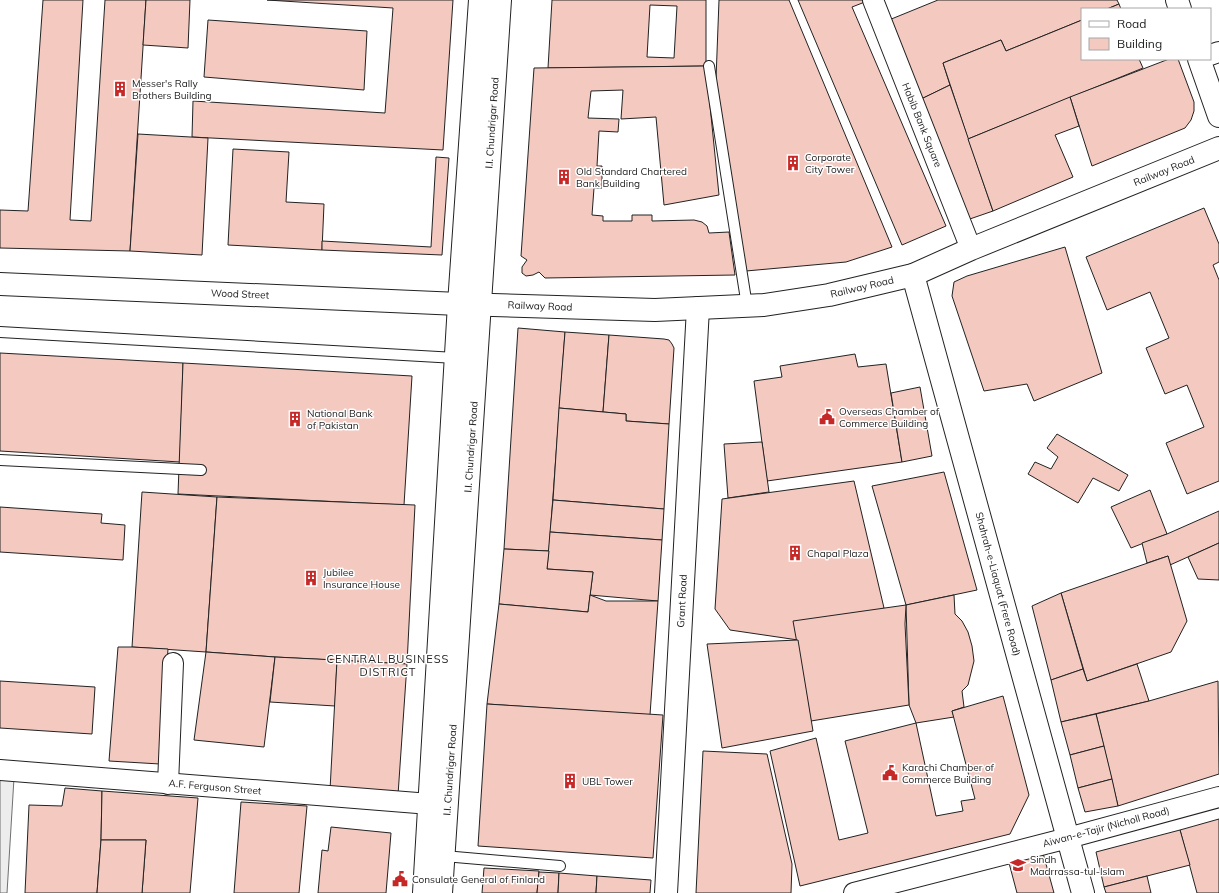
<svg xmlns="http://www.w3.org/2000/svg" width="1219" height="893" viewBox="0 0 1219 893" font-family="Mulish,sans-serif">
<style>
.parking{fill:#ededed;stroke:#6f6f6f}
.building{fill:#f3c9c0;stroke:#222;fill-rule:evenodd}
.lines{fill:none;stroke-linecap:round;stroke-linejoin:round}
.lane-casing{stroke:#222;stroke-width:12}
.street-casing{stroke:#222;stroke-width:22}
.secondary-casing{stroke:#222;stroke-width:24}
.primary-casing{stroke:#222;stroke-width:24}
.highway-casing{stroke:#222;stroke-width:24}
.lane{stroke:#fff;stroke-width:10}
.street{stroke:#fff;stroke-width:20}
.secondary{stroke:#fff;stroke-width:22}
.primary{stroke:#fff;stroke-width:22}
.highway{stroke:#fff;stroke-width:22}
.labels{text-anchor:middle;dominant-baseline:central;stroke-width:3;stroke-linejoin:round;paint-order:stroke}
.poi-label{font-size:10px;fill:#222;stroke:#fff;text-anchor:start}
.street-label{font-size:10px;fill:#222;stroke:#fff}
.neighbourhood-label{font-size:11px;letter-spacing:1px;fill:#222;stroke:#fff}
</style>
<rect width="100%" height="100%" fill="#fff"/>
<path class="parking" d="M0,777L14,778L7,893H0Z"/>
<g class="building">
<path d="M43,0H83L70,220L91,221L105,0H146L130,251L0,248V210L28,211Z"/>
<path d="M146,0H190L188,48L143,45Z"/>
<path d="M267,0H453L443,150L192,137L193,101L385,113L393,8Z"/>
<path d="M552,0H706V66L548,68ZM650,5L677,6L674,58L647,57Z"/>
<path d="M719,0H789L892,247L846,262L746,271L716,79Z"/>
<path d="M798,0H870L852,7L946,226L902,245Z"/>
<path d="M938,0H1117L1119,4L1107,9H1082V20L1006,51L1001,40L943,63L950,85L917,101L884,22Z"/>
<path d="M1119,4L1121,9H1107Z"/>
<path d="M208,20L367,31L364,90L204,77Z"/>
<path d="M1082,20V59H1139L1143,68L968,139L943,63L1001,40L1006,51Z"/>
<path d="M1169,59H1178L1194,102V111L1191,120L1185,128L1092,166L1070,97Z"/>
<path d="M706,66L719,195L664,205L656,117L621,119L623,90L591,91L588,118L619,119L618,132L599,131L597,166H602V188H594L592,215L603,216V221H632V215H652V221L694,220L702,222L707,226L709,233L729,232L735,275L545,278L539,272L533,275L526,276L522,273V267L527,260L521,256L534,68Z"/>
<path d="M950,85L993,211L964,221L917,101Z"/>
<path d="M1070,97L1079,126L1055,135L1073,177L993,211L968,139Z"/>
<path d="M138,134L208,138L202,255L130,251Z"/>
<path d="M233,149L289,152L286,202L324,204L322,250L228,245Z"/>
<path d="M436,157L449,158L442,255L322,250V241L431,247Z"/>
<path d="M1204,208L1219,244V262L1213,265L1219,280V481L1187,494L1166,443L1204,427L1187,385L1165,394L1146,348L1169,338L1150,292L1107,310L1086,257Z"/>
<path d="M1065,247L1102,373L1034,401L1027,384L984,391L952,296L954,282L967,276Z"/>
<path d="M518,328L565,332L549,551L504,549Z"/>
<path d="M565,332L609,335L603,412L559,408Z"/>
<path d="M609,335L664,339L669,340L672,344L674,348L669,424L626,421V414L603,412Z"/>
<path d="M0,353L183,363L180,462L0,451Z"/>
<path d="M855,354L858,367L886,364L902,462L767,481L754,381L782,377L780,366Z"/>
<path d="M183,363L412,376L404,505L178,494Z"/>
<path d="M920,387L932,456L902,462L891,393Z"/>
<path d="M559,408L626,414V421L669,424L664,509L553,500Z"/>
<path d="M1057,434L1128,475L1119,491L1093,478L1078,503L1028,474L1035,462L1051,469L1058,457L1047,448Z"/>
<path d="M762,442L769,492L728,498L724,444Z"/>
<path d="M944,472L977,590L906,605L872,486Z"/>
<path d="M854,481L884,608L798,640L730,630L715,609L722,499Z"/>
<path d="M1150,490L1167,534L1131,548L1111,507Z"/>
<path d="M142,492L217,497L206,652L132,647Z"/>
<path d="M217,497L415,505L407,664L275,657L206,652Z"/>
<path d="M553,500L664,509L662,540L550,532Z"/>
<path d="M0,507L102,514L101,523L125,525L123,560L0,552Z"/>
<path d="M1219,511V543L1170,565L1168,556L1147,563L1142,543L1167,534Z"/>
<path d="M550,532L662,540L658,601L590,595L593,572L547,569Z"/>
<path d="M1219,543V580L1198,579L1188,557Z"/>
<path d="M504,549L549,551L547,569L593,572L588,612L499,604Z"/>
<path d="M1168,556L1187,621L1171,652L1087,681L1061,593Z"/>
<path d="M1061,593L1083,669L1051,680L1032,606Z"/>
<path d="M590,595L606,601H658L650,715L487,704L499,604L588,612Z"/>
<path d="M954,595L955,614L962,621L968,632L972,646L974,661L968,685L962,691L964,707L952,711L954,717L916,723L909,705L906,605Z"/>
<path d="M906,605L905,624L909,705L811,721L793,621Z"/>
<path d="M798,640L813,731L722,748L707,644Z"/>
<path d="M118,647H132L168,649L160,764L109,761Z"/>
<path d="M206,652L275,657L264,747L194,740Z"/>
<path d="M275,657L337,660L335,706L270,702Z"/>
<path d="M337,660L407,664L398,795L330,790Z"/>
<path d="M1137,664L1149,701L1061,722L1051,680L1083,669L1087,681Z"/>
<path d="M0,681L95,687L92,734L0,728Z"/>
<path d="M1218,681L1219,774L1118,806L1096,714L1149,701Z"/>
<path d="M1003,696L1029,795L1010,834L800,886L770,751L816,738L839,840L868,833L845,741L916,723L936,816L963,811L961,801L975,799L952,711Z"/>
<path d="M487,704L663,715L653,858L478,846Z"/>
<path d="M1096,714L1104,746L1070,755L1061,722Z"/>
<path d="M1104,746L1112,779L1078,788L1070,755Z"/>
<path d="M703,751L767,754L792,864L791,893H696Z"/>
<path d="M1112,779L1118,806L1085,812L1078,788Z"/>
<path d="M65,788L102,791L101,840L97,893H25L29,805L62,806Z"/>
<path d="M102,791L198,798L190,893H142L146,840H101Z"/>
<path d="M241,802L307,806L299,893H234Z"/>
<path d="M1219,819V893H1197L1180,830Z"/>
<path d="M331,827L391,833L386,893H318L322,850L328,851Z"/>
<path d="M1180,830L1190,865L1104,887L1096,852Z"/>
<path d="M101,840H146L142,893H97Z"/>
<path d="M1043,853L1054,893H1017L1009,863Z"/>
<path d="M484,868L539,871L537,893H482Z"/>
<path d="M539,872L559,873L558,893H537Z"/>
<path d="M559,873L597,876L596,893H558Z"/>
<path d="M597,876L651,880L650,893H596Z"/>
<path d="M1147,876L1151,893H1106L1104,887Z"/>
</g>
<g class="lines">
<defs>
<g id="lane">
<path d="M709,66L747,306"/>
<path d="M0,332L456,358"/>
<path d="M0,460L201,470"/>
<path d="M444,856L560,866"/>
</g>
<g id="street">
<path d="M873,0L971,249"/>
<path d="M1210,55L1219,52"/>
<path d="M0,770L430,804"/>
<path d="M168,784L173,663"/>
<path d="M854,893L1068,838L1219,797"/>
</g>
<g id="secondary">
<path d="M913,275L1083,893"/>
<path d="M0,284L459,304L655,310L764,305L829,295L913,275L971,249L1219,148"/>
<path d="M666,893L698,308"/>
</g>
<g id="primary">
<path d="M424,893L459,304L480,0"/>
<path d="M441,893L500,0"/>
</g>
<g id="highway">
<path d="M1177,0L1180,9"/>
<path d="M1199,59L1219,116"/>
</g>
</defs>
<use href="#lane" class="lane-casing"/>
<use href="#street" class="street-casing"/>
<use href="#secondary" class="secondary-casing"/>
<use href="#primary" class="primary-casing"/>
<use href="#highway" class="highway-casing"/>
<use href="#lane" class="lane"/>
<use href="#street" class="street"/>
<use href="#secondary" class="secondary"/>
<use href="#primary" class="primary"/>
<use href="#highway" class="highway"/>
</g>
<defs>
<symbol id="building-bare" viewBox="-9 -9 18 18"><path d="M-4-6H4V6H1V3H-1V6H-4ZM-2.5-4.3h1.7v1.8h-1.7ZM.8-4.3h1.7v1.8H.8ZM-2.5-1h1.7V.8h-1.7ZM.8-1h1.7V.8H.8Z" fill="#c62828" stroke="#fff" stroke-width="2.5" paint-order="stroke"/></symbol>
<symbol id="civic-bare" viewBox="-9 -9 18 18"><path d="M-.6-6.5H3V-4.5H.6V-3L4-1V1h2V6H-6V1h2V-1L-.6-3ZM-1.2 2.5V6h2.4V2.5Z" fill="#c62828" stroke="#fff" stroke-width="2.5" paint-order="stroke"/></symbol>
<symbol id="university-bare" viewBox="-9 -9 18 18"><path d="M0-5L7-2L0 1L-7-2ZM-4 1L0 2.5L4 1V4Q0 6-4 4Z" fill="#c62828" stroke="#fff" stroke-width="2.5" paint-order="stroke"/></symbol>
</defs>
<g fill-rule="evenodd">
<use href="#building-bare" x="109" y="78" width="22" height="22"/>
<use href="#building-bare" x="782" y="152" width="22" height="22"/>
<use href="#building-bare" x="553" y="166" width="22" height="22"/>
<use href="#civic-bare" x="816" y="406" width="22" height="22"/>
<use href="#building-bare" x="284" y="408" width="22" height="22"/>
<use href="#building-bare" x="784" y="542" width="22" height="22"/>
<use href="#building-bare" x="300" y="567" width="22" height="22"/>
<use href="#civic-bare" x="879" y="762" width="22" height="22"/>
<use href="#building-bare" x="559" y="770" width="22" height="22"/>
<use href="#university-bare" x="1007" y="854" width="22" height="22"/>
<use href="#civic-bare" x="389" y="868" width="22" height="22"/>
</g>
<g class="labels">
<g class="poi-label">
<text x="132" y="83">Messer's Rally<tspan x="132" dy="12">Brothers Building</tspan></text>
<text x="805" y="157">Corporate<tspan x="805" dy="12">City Tower</tspan></text>
<text x="576" y="171">Old Standard Chartered<tspan x="576" dy="12">Bank Building</tspan></text>
<text x="839" y="411">Overseas Chamber of<tspan x="839" dy="12">Commerce Building</tspan></text>
<text x="307" y="413">National Bank<tspan x="307" dy="12">of Pakistan</tspan></text>
<text x="807" y="553">Chapal Plaza</text>
<text x="323" y="572">Jubilee<tspan x="323" dy="12">Insurance House</tspan></text>
<text x="902" y="767">Karachi Chamber of<tspan x="902" dy="12">Commerce Building</tspan></text>
<text x="582" y="781">UBL Tower</text>
<text x="1030" y="859">Sindh<tspan x="1030" dy="12">Madrrassa-tul-Islam</tspan></text>
<text x="412" y="879">Consulate General of Finland</text>
</g>
<g class="street-label">
<text transform="translate(492 123) rotate(-86)">I.I. Chundrigar Road</text>
<text transform="translate(922 125) rotate(68)">Habib Bank Square</text>
<text transform="translate(1164 171) rotate(-22)">Railway Road</text>
<text transform="translate(862 287) rotate(-13)">Railway Road</text>
<text transform="translate(240 294) rotate(2)">Wood Street</text>
<text transform="translate(540 306) rotate(2)">Railway Road</text>
<text transform="translate(471 447) rotate(-86)">I.I. Chundrigar Road</text>
<text transform="translate(998 584) rotate(75)">Shahrah-e-Liaquat (Frere Road)</text>
<text transform="translate(682 601) rotate(-87)">Grant Road</text>
<text transform="translate(450 770) rotate(-86)">I.I. Chundrigar Road</text>
<text transform="translate(215 787) rotate(5)">A.F. Ferguson Street</text>
<text transform="translate(1106 827) rotate(-15)">Aiwan-e-Tajir (Nicholl Road)</text>
</g>
<g class="neighbourhood-label">
<text x="388" y="659">CENTRAL BUSINESS<tspan x="388" dy="13">DISTRICT</tspan></text>
</g>
</g>
<rect x="1081" y="8" width="130" height="52" fill="#ffffff" stroke="#a7a7a7"/>
<rect x="1089" y="21" width="20" height="6" fill="#ffffff" stroke="#a7a7a7"/>
<text x="1117" y="28" font-size="12" fill="#222222">Road</text>
<rect x="1089" y="38" width="20" height="12" fill="#f3c9c0" stroke="#a7a7a7"/>
<text x="1117" y="48" font-size="12" fill="#222222">Building</text>
</svg>
